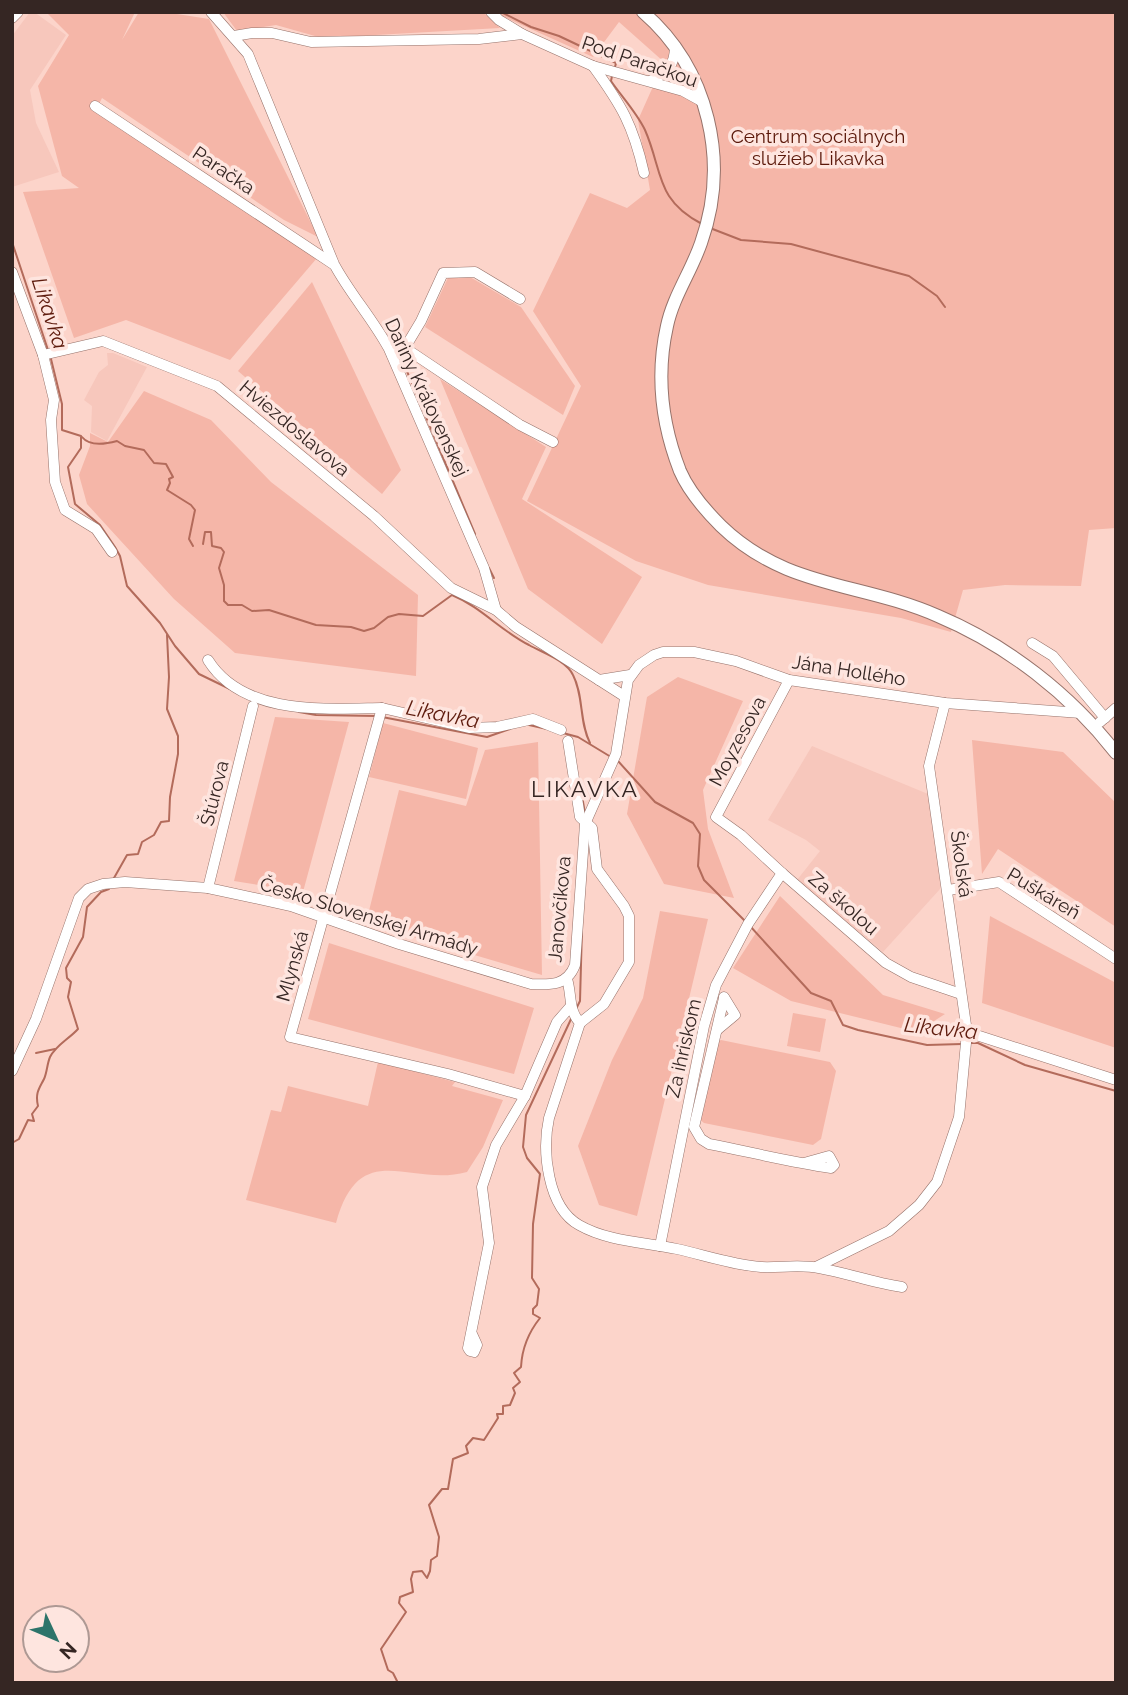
<svg xmlns="http://www.w3.org/2000/svg" width="1128" height="1695" viewBox="0 0 1128 1695" font-family="Raleway,sans-serif">
<style>
.built{fill:#f7c7bc}
.green{fill:#f5b6a8}
.lines{fill:none;stroke-linecap:round;stroke-linejoin:round}
.stream{stroke:#b36b5b;stroke-width:2}
.minor-casing{stroke:#96726a;stroke-width:11}
.major-casing{stroke:#96726a;stroke-width:14}
.minor{stroke:#fff;stroke-width:10}
.major{stroke:#fff;stroke-width:12}
.labels{text-anchor:middle;dominant-baseline:central;stroke-width:7;stroke-linejoin:round;paint-order:stroke}
.street-label{font-size:19px;fill:#352623;stroke:#fee5df}
.park-label{font-size:19px;fill:#5a1709;stroke:#fee5df}
.water-label{font-size:21px;font-style:italic;fill:#5e1b0d;stroke:#fee5df}
.quarter-label{font-size:23px;letter-spacing:2px;fill:#352623;stroke:#fee5df}
</style>
<rect width="100%" height="100%" fill="#fcd4ca"/>
<g class="built">
<path d="M30,12H34L66,35L30,90L36,123L59,172L12,187V36Z"/>
<path d="M107,353H113L147,367L107,441L91,432L92,406L84,400L99,372L108,365Z"/>
<path d="M812,746L928,794L941,872L940,889L883,952L797,880L820,851L806,840L768,820Z"/>
</g>
<g class="green">
<path d="M46,12H135L122,40L139,12H164L209,19L318,237L284,220L102,98L95,112L317,258L230,360L126,320L74,338L23,192L79,188L62,176L38,86L69,35Z"/>
<path d="M223,12H483L500,28L322,38L276,25L237,31Z"/>
<path d="M501,12H1116V528L1089,530L1081,586L1005,585L963,590L951,632L901,618L708,585L636,561L527,501L581,386L533,311L590,193L627,208L650,190L638,120L664,62L619,22L593,57L502,16Z"/>
<path d="M453,267L521,307L575,386L563,415L425,327Z"/>
<path d="M312,282L401,470L382,494L238,371Z"/>
<path d="M440,379L546,447L522,499L642,577L602,644L528,589Z"/>
<path d="M144,391L211,420L271,482L418,595L416,676L235,653L174,599L87,504L79,475L90,446V433L108,442Z"/>
<path d="M678,677L743,701L703,790L708,829L734,898L664,884L627,814L647,697Z"/>
<path d="M275,717L349,722L303,892L234,881Z"/>
<path d="M383,723L478,748L466,799L369,777Z"/>
<path d="M972,740L1063,752L1116,803V927L998,849L982,874Z"/>
<path d="M538,742L542,975L366,923L399,790L466,806L485,750Z"/>
<path d="M780,896L883,995L945,1014L917,1032L791,1001L733,968Z"/>
<path d="M660,911L708,919L637,1216L599,1205L578,1146L612,1060L643,998Z"/>
<path d="M990,916L1116,983V1048L982,1003Z"/>
<path d="M329,943L534,1008L514,1074L308,1019Z"/>
<path d="M793,1013L826,1019L820,1052L787,1046Z"/>
<path d="M721,1040L830,1062L836,1071L821,1139L813,1145L704,1123L700,1120L716,1042Z"/>
<path d="M378,1062L455,1082L452,1086L503,1100L483,1147L467,1172C410,1188 360,1136 336,1223L246,1200L271,1110L281,1112L288,1086L368,1106Z"/>
</g>
<g class="lines">
<g class="stream">
<path d="M501,12L531,27L559,36L616,63L615,67"/>
<path d="M612,76L611,81C622,97 637,113 645,130C663,171 655,200 702,224"/>
<path d="M710,228L741,240L791,244L909,276L937,296L945,307"/>
<path d="M12,242L48,350"/>
<path d="M401,357L475,534"/>
<path d="M51,359L62,404V430L81,436V448L68,467L75,504L100,525L115,547L120,556L127,586L160,623L175,646L199,674L234,691"/>
<path d="M82,437C90,447 106,444 117,441L125,446L144,450L154,463L166,464L173,477L169,479L170,483L167,490L191,505L195,510L189,539L193,546"/>
<path d="M203,544L205,532H211L212,546L221,548L224,552L219,568L224,585V601L228,605H242L252,611L269,610L316,625L351,627L364,631L374,628L388,617L399,614L423,616L452,595C481,607 501,631 529,645C543,653 566,660 573,675C584,696 579,722 590,743"/>
<path d="M489,568L494,578"/>
<path d="M299,712L316,715L377,716"/>
<path d="M382,717L487,737L510,729"/>
<path d="M529,725L547,729"/>
<path d="M563,733L578,737L611,757"/>
<path d="M618,761L655,802L693,823L700,834L698,866L704,880L746,922"/>
<path d="M581,791L585,813"/>
<path d="M114,878L127,855L138,854L142,842L154,835L161,822L169,821L170,797L178,754V736L167,709L169,677L167,635"/>
<path d="M750,926L811,993L831,1001L843,1025L858,1030L927,1045L962,1044"/>
<path d="M576,1009L580,1001L582,928"/>
<path d="M971,1043H978L1025,1065L1116,1091"/>
<path d="M36,1053L55,1049"/>
<path d="M12,1143L19,1139L28,1120L34,1121L32,1114L38,1106C35,1093 39,1089 44,1079C47,1073 47,1064 50,1057C56,1045 69,1039 78,1029L68,997L71,982L67,978L66,968L83,937L87,907L101,892L109,889"/>
<path d="M12,1154V1157"/>
<path d="M398,1683L393,1673L388,1670L381,1649L406,1612L399,1603L400,1597L413,1592L411,1579L413,1572L422,1571L427,1578L430,1571L431,1560L437,1556L439,1537L429,1505L442,1489H448L453,1459L468,1453L466,1446L473,1438L484,1440L498,1418L497,1414H503V1406L510,1405L515,1393L513,1388L520,1382L514,1373L521,1367C522,1348 528,1333 540,1318L533,1314V1309L537,1305L539,1289L532,1278L533,1224L540,1174L527,1158L523,1147L526,1115L572,1017"/>
</g>
<defs>
<g id="minor">
<path d="M211,12L248,54L334,264C350,294 373,319 389,349L484,568L496,610"/>
<path d="M491,12L499,20L522,34"/>
<path d="M12,18L18,12"/>
<path d="M234,36L252,33H272L311,42L479,39L522,34L593,66L683,91L703,102"/>
<path d="M593,66C622,106 633,125 644,173"/>
<path d="M650,81C667,73 675,66 675,46"/>
<path d="M95,106L333,264"/>
<path d="M12,272L43,355L54,400L51,420L55,482L65,510L96,529L112,552"/>
<path d="M403,351L421,321L443,273L475,272L520,299"/>
<path d="M43,355L103,341L217,386L374,516L451,588L496,610L516,627L599,680L630,675"/>
<path d="M392,355L401,351L411,352L520,425L553,442"/>
<path d="M1032,643L1053,656L1105,718"/>
<path d="M208,660C243,716 325,709 382,708L290,1037L448,1074L525,1096L557,1022L570,1007"/>
<path d="M599,680L624,696"/>
<path d="M789,680L716,817L741,835L782,873L886,963L911,977L961,994"/>
<path d="M382,708L469,728L497,727L533,719L561,730"/>
<path d="M1100,722L1116,708"/>
<path d="M568,741L580,817L592,828L597,869L624,906L629,916V962L604,1004L580,1023"/>
<path d="M208,888L253,706"/>
<path d="M948,890L999,882L1116,959"/>
<path d="M567,979C572,995 568,1010 580,1023L549,1118C542,1150 547,1207 579,1225C609,1242 645,1242 677,1249C704,1255 733,1265 761,1267C780,1268 800,1264 819,1268C847,1273 874,1283 902,1287"/>
<path d="M724,998L694,1127L701,1139L709,1144C750,1152 790,1162 831,1168L834,1165L829,1156L804,1163"/>
<path d="M717,1030L735,1015L724,997"/>
<path d="M967,1032L1116,1080"/>
<path d="M12,1071L36,1019L79,898L88,889L103,884L125,882L208,888L291,906L399,944L531,984C550,985 567,986 575,965L585,824L616,754L628,680L639,665L654,655L663,652H694L736,661L789,680L945,703L1081,713"/>
<path d="M660,1246L704,1026L716,985L748,924L782,873"/>
<path d="M816,1267L889,1231L919,1205L937,1182L959,1117L967,1032L929,766L945,703"/>
<path d="M472,1334L477,1345L474,1352L470,1351L468,1348L489,1243L482,1187L496,1145L525,1096"/>
</g>
<path id="major" d="M643,12C709,69 730,162 701,243C691,272 673,297 667,326C656,375 662,425 680,471C689,492 705,510 721,526C786,589 861,582 938,616C1007,645 1070,694 1116,753"/>
</defs>
<use href="#minor" class="minor-casing"/>
<use href="#major" class="major-casing"/>
<use href="#minor" class="minor"/>
<use href="#major" class="major"/>
</g>
<g class="labels">
<g class="street-label">
<text transform="translate(640 61) rotate(19)">Pod Paračkou</text>
<text transform="translate(224 170) rotate(34)">Paračka</text>
<text transform="translate(427 397) rotate(65)">Dariny Kráľovenskej</text>
<text transform="translate(295 428) rotate(40)">Hviezdoslavova</text>
<text transform="translate(849 670) rotate(9)">Jána Hollého</text>
<text transform="translate(737 741) rotate(-62)">Moyzesova</text>
<text transform="translate(214 793) rotate(-76)">Štúrova</text>
<text transform="translate(962 864) rotate(82)">Školská</text>
<text transform="translate(1044 893) rotate(31)">Puškáreň</text>
<text transform="translate(844 903) rotate(41)">Za školou</text>
<text transform="translate(559 909) rotate(-85)">Janovčíkova</text>
<text transform="translate(369 916) rotate(17)">Česko Slovenskej Armády</text>
<text transform="translate(292 966) rotate(-74)">Mlynská</text>
<text transform="translate(683 1048) rotate(-77)">Za ihriskom</text>
</g>
<g class="park-label">
<text x="818" y="136">Centrum sociálnych<tspan x="818" dy="22">služieb Likavka</tspan></text>
</g>
<g class="water-label">
<text transform="translate(50 313) rotate(72)">Likavka</text>
<text transform="translate(443 714) rotate(11)">Likavka</text>
<text transform="translate(941 1028) rotate(6)">Likavka</text>
</g>
<g class="quarter-label">
<text x="585" y="788">LIKAVKA</text>
</g>
</g>
<rect width="1128" height="1695" fill="none" stroke="#352623" stroke-width="28"/>
<g transform="translate(56 1639) rotate(134)"><circle r="33" fill="#fee5df" stroke="#ae9994" stroke-width="2"/>
<path d="M0-5L12 26L0 18L-12 26Z" fill="#2d746a"/>
<text y="-10" font-size="19" font-weight="bold" text-anchor="middle" fill="#352623">N</text>
</g>
</svg>
